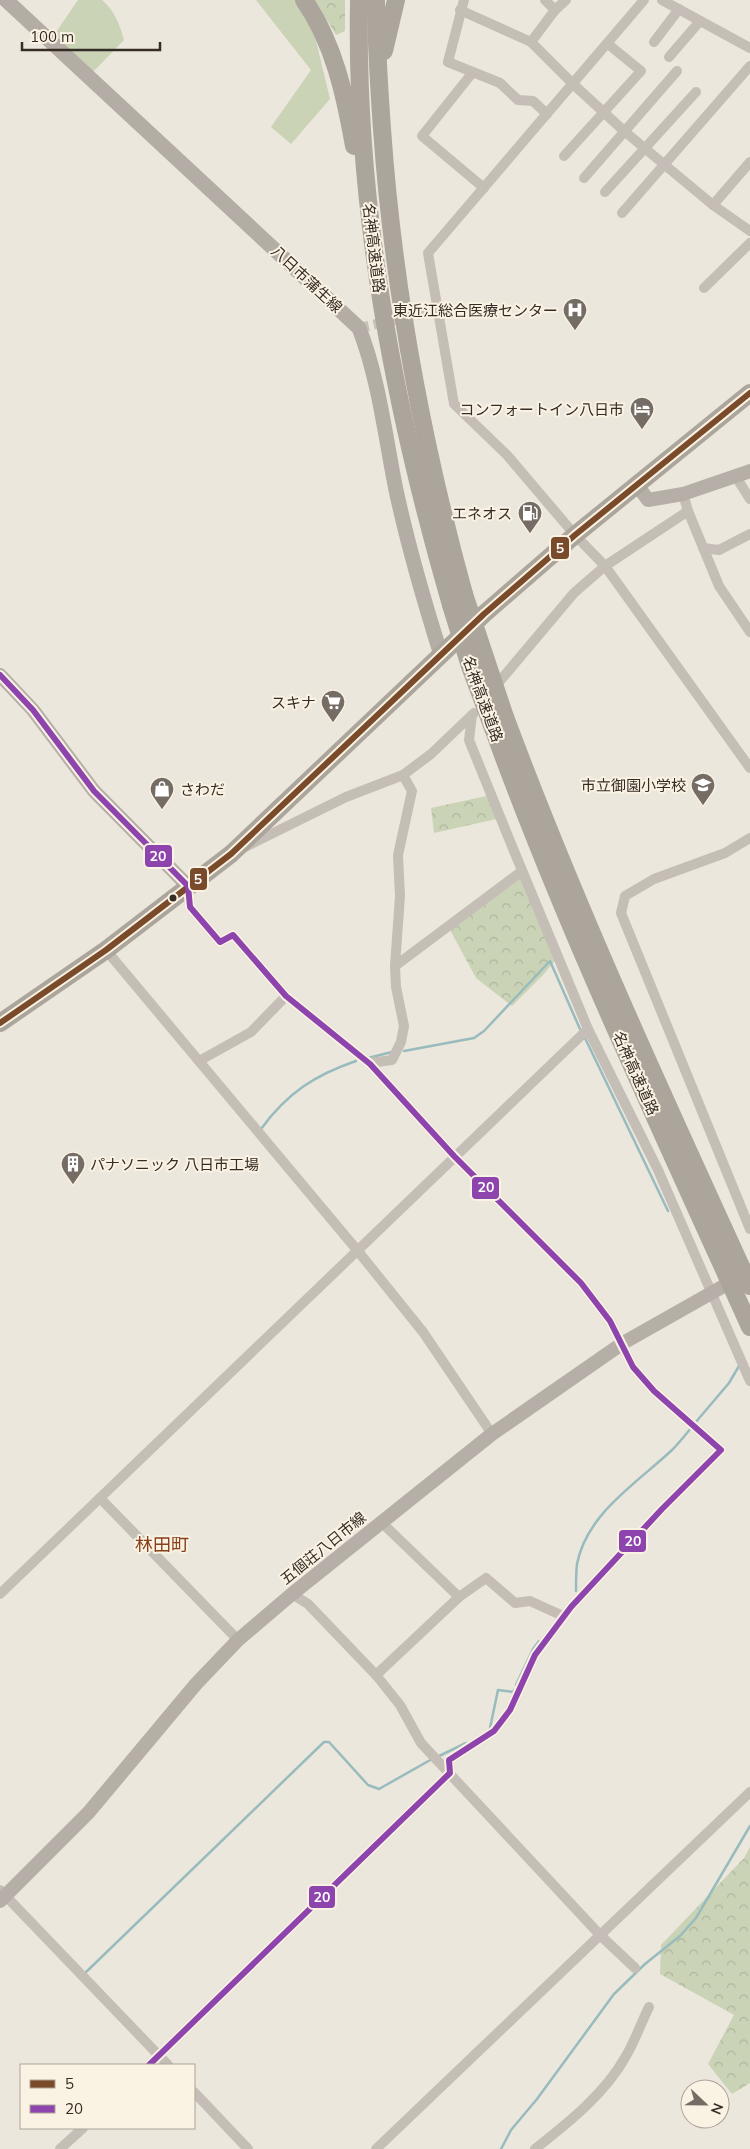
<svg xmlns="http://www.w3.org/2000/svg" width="750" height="2149" viewBox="0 0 750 2149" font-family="Mulish,'Noto Sans JP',sans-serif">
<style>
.grass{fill:#cad3b6}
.forest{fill:url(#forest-crowns)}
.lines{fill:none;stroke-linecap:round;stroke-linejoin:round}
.stream{stroke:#98bbbe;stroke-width:2.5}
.street-tunnel{stroke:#c7c2b8;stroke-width:10;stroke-dasharray:10 5;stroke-linecap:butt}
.street{stroke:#c5beb6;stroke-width:10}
.secondary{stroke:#b6afa7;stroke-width:14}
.primary{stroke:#b3ada6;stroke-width:15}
.highway{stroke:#aba59c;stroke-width:18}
.highway-bridge{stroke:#aba59c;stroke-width:18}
.bus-1-casing{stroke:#faf2e3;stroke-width:10}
.bus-2-casing{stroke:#faf2e3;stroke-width:10}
.bus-1{stroke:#7a4b2a;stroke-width:6}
.bus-2{stroke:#8e44ad;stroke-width:6}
.bus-dot{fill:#352c25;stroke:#faf2e3;stroke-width:2}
.labels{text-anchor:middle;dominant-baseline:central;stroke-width:4;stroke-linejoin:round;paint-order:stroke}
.street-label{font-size:15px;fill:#352c25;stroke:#faf2e3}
.poi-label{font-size:15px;fill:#352c25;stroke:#faf2e3;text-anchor:end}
.quarter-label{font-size:18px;fill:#88401a;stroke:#faf2e3}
.line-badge{stroke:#faf2e3;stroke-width:2}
.badge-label{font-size:14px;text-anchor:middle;font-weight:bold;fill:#fff}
</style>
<defs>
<pattern id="forest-crowns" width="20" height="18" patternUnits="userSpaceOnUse" patternTransform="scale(1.25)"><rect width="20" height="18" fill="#cad3b6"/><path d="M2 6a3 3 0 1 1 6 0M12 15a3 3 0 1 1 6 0" fill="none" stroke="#aeb59c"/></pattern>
</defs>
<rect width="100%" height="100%" fill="#ece7dd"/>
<g class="grass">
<path d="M78,0H102C114,10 120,25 124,40L91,74L52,38Z"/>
<path d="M256,0H296L312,24L330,99L291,144L271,127L311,70Z"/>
</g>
<g class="forest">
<path d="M314,0H345V31L336,35Z"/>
<path d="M491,795L501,818L434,833L431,808Z"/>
<path d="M522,871L558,957L543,975L512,1006L476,978L449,928Z"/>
<path d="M750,1847V2083L732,2094L708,2064L734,2015L660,1974L661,1945L744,1858Z"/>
</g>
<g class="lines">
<g class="stream">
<path d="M585,1038L668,1211"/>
<path d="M404,1051L474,1038L484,1031L550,961L580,1029"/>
<path d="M368,1058L392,1052"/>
<path d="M261,1129C287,1093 315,1075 356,1061"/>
<path d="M695,1423L729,1383L739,1366"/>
<path d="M576,1591C576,1582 576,1573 577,1564C587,1513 637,1483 672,1450C679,1443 685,1435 692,1427"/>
<path d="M516,1685L533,1649L539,1641"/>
<path d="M490,1728L498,1690L514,1692V1690"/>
<path d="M437,1757L466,1743"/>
<path d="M84,1974L324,1742H329L368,1785L379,1789L432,1759"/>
<path d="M501,2149L511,2130L537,2099L614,1994L645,1964L680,1936L696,1918L750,1826"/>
</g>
<path class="street-tunnel" d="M359,328L438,310"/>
<g class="street">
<path d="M464,0L448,62L500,83L518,100L533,101L547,114"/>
<path d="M545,0L555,10"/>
<path d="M644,0L428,253L454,404L507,455L575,535L605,566L750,768"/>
<path d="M662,0L750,48"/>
<path d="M460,10L531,42L572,83L624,131L713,205L750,231"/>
<path d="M531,42L555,10L566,0"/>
<path d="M654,42L679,9"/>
<path d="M669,57L700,21"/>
<path d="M473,72L422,136L484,188"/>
<path d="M564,156L641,71L608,44"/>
<path d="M584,178L677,71"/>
<path d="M605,192L696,92"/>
<path d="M713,205L750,162"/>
<path d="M622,213L750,66"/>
<path d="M704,288L750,243"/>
<path d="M736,477L750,499"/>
<path d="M683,494L688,511L719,586L750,632"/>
<path d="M703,548L719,550L750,534"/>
<path d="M494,688L574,593L605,566L688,511"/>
<path d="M472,715L469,740L514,851L588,1029L658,1170L750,1381"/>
<path d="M750,838L725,853L654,879L625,896L621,913L750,1229"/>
<path d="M245,847L346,797L403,775L431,754L474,713"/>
<path d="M106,950L357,1250L423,1332L492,1434"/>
<path d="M395,966L522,871"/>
<path d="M199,1061L251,1032L286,996"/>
<path d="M369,1063L392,1060L401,1042L404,1026L396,987L395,966L400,896L398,855L412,791L403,775"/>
<path d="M100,1498L238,1640"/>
<path d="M381,1522L459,1597"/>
<path d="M0,1594L588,1029"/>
<path d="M292,1594L308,1604L376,1675L400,1705L421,1743L601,1936L635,1968"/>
<path d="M376,1675L459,1597L486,1578L515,1603L530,1601L563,1616"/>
<path d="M0,1890L168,2065"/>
<path d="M149,2065L450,1773L449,1760L494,1731L510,1710L535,1655L571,1607L662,1509L721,1450L654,1391L633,1367L610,1321L581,1283L454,1156L370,1064L286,996L233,935L220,942L190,907L188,886"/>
<path d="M194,2092L248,2149"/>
<path d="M60,2149L83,2128"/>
<path d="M376,2149L750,1792"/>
<path d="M535,2149C568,2123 605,2094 626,2056C635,2041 641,2023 649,2007"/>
</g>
<g class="secondary">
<path d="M637,485L648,500L683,494L750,471"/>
<path d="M0,675L33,710L94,791L188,886"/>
<path d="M0,1901L89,1812L196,1684L238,1640L292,1594L492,1434L623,1343L722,1287"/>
</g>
<path class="primary" d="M6,0L359,328C379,379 385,436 396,490C408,546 424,601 441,655"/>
<g class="highway">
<path d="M304,0C334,43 345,95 354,146"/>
<path d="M359,0C355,206 394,408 451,605"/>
<path d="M376,0C376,43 379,86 382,129C393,286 422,442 464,594"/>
<path d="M384,51L396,0"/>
<path d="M505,717C577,910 664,1098 750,1286"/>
<path d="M493,728C567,932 661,1129 750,1327"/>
<path d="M0,1023L106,950L231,854L484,614L575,535L750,393"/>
</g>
<g class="highway-bridge">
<path d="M464,594L505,717"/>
<path d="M451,605L470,666L493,728"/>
</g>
<defs>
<path id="bus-1" d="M0,1023L106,950L231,854L484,614L575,535L750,393"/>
<path id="bus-2" d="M0,675L33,710L94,791L188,886L190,907L220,942L233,935L286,996L370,1064L454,1156L581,1283L610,1321L633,1367L654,1391L721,1450L662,1509L571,1607L535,1655L510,1710L494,1731L449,1760L450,1773L149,2065"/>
</defs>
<use href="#bus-1" class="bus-1-casing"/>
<use href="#bus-2" class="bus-2-casing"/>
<use href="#bus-1" class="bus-1"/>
<use href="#bus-2" class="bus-2"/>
</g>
<defs>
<symbol id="hospital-pin" viewBox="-11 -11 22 30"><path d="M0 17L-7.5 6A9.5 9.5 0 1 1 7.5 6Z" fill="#756d65" stroke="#faf2e3"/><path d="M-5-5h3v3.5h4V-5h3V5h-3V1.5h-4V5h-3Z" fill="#fff"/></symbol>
<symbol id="hotel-pin" viewBox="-11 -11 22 30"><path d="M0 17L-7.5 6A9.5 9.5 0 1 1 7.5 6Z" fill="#756d65" stroke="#faf2e3"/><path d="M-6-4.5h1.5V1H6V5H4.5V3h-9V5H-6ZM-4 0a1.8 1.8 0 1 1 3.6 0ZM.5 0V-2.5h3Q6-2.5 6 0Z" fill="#fff"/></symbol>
<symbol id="fuel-pin" viewBox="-11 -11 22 30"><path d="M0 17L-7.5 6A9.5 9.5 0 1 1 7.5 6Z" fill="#756d65" stroke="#faf2e3"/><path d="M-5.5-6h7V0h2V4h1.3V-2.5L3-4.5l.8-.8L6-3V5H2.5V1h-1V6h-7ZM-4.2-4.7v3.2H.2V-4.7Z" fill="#fff"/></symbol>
<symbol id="supermarket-pin" viewBox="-11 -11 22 30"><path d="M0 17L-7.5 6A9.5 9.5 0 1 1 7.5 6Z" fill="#756d65" stroke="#faf2e3"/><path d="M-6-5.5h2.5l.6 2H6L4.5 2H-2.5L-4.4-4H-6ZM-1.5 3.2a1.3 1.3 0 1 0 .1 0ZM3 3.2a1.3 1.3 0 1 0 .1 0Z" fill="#fff"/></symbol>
<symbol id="school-pin" viewBox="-11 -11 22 30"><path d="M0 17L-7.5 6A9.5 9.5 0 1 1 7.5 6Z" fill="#756d65" stroke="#faf2e3"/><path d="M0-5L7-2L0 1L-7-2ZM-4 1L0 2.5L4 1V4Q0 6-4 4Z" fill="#fff"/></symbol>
<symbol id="shop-pin" viewBox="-11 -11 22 30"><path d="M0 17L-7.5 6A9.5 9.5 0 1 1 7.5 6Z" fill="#756d65" stroke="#faf2e3"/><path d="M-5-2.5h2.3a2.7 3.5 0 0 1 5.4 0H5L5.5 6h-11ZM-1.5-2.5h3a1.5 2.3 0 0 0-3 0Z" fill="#fff"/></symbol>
<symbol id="building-pin" viewBox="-11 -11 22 30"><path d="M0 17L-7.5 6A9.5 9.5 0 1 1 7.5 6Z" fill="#756d65" stroke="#faf2e3"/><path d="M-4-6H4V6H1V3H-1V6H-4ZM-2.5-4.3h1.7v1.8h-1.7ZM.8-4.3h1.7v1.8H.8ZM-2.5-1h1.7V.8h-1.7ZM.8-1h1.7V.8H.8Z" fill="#fff"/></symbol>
</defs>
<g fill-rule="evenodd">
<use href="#hospital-pin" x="561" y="296" width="28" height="38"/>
<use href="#hotel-pin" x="628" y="395" width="28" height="38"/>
<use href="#fuel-pin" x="516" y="499" width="28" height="38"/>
<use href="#supermarket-pin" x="319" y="688" width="28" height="38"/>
<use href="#school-pin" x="689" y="771" width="28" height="38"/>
<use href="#shop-pin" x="148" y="775" width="28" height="38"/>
<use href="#building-pin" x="59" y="1150" width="28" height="38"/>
</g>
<circle class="bus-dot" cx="173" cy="898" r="4.5"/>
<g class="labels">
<g class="street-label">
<text transform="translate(374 248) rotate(83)">名神高速道路</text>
<text transform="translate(307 279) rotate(43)">八日市蒲生線</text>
<text transform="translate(483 699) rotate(70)">名神高速道路</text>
<text transform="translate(636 1073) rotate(66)">名神高速道路</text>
<text transform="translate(323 1548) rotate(-39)">五個荘八日市線</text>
</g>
<g class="poi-label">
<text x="558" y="310">東近江総合医療センター</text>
<text x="624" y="409">コンフォートイン八日市</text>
<text x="512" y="513">エネオス</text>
<text x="316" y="702">スキナ</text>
<text x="686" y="785">市立御園小学校</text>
<text x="180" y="789" text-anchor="start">さわだ</text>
<text x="90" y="1164" text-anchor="start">パナソニック 八日市工場</text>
</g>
<g class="quarter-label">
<text x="162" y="1544">林田町</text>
</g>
</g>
<g class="line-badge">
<rect x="550" y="536" width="20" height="24" rx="5" fill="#7a4b2a"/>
<rect x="144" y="844" width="29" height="24" rx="5" fill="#8e44ad"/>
<rect x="189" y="867" width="19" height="24" rx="5" fill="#7a4b2a"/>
<rect x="471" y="1176" width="29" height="24" rx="5" fill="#8e44ad"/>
<rect x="618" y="1529" width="29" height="24" rx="5" fill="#8e44ad"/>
<rect x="308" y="1885" width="28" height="24" rx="5" fill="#8e44ad"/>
</g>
<g class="badge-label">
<text x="560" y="553">5</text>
<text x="158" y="861">20</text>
<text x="198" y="884">5</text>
<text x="486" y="1192">20</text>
<text x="633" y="1546">20</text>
<text x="322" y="1902">20</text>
</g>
<rect x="20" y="2064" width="175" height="65" fill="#faf2e3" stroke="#aba397"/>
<rect x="30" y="2080" width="25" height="8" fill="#7a4b2a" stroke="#aba397"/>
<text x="65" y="2089" font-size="15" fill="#352c25">5</text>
<rect x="30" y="2105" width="25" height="8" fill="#8e44ad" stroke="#aba397"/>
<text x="65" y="2114" font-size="15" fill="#352c25">20</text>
<g transform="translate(705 2104) rotate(112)"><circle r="24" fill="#faf2e3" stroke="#aba397"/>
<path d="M0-4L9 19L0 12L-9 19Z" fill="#756d65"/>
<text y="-8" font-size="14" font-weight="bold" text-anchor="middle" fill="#352c25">N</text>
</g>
<path d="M22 42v8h138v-8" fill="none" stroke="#352c25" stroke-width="2.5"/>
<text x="30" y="42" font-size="15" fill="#352c25" stroke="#faf2e3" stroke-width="4" paint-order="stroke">100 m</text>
</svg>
